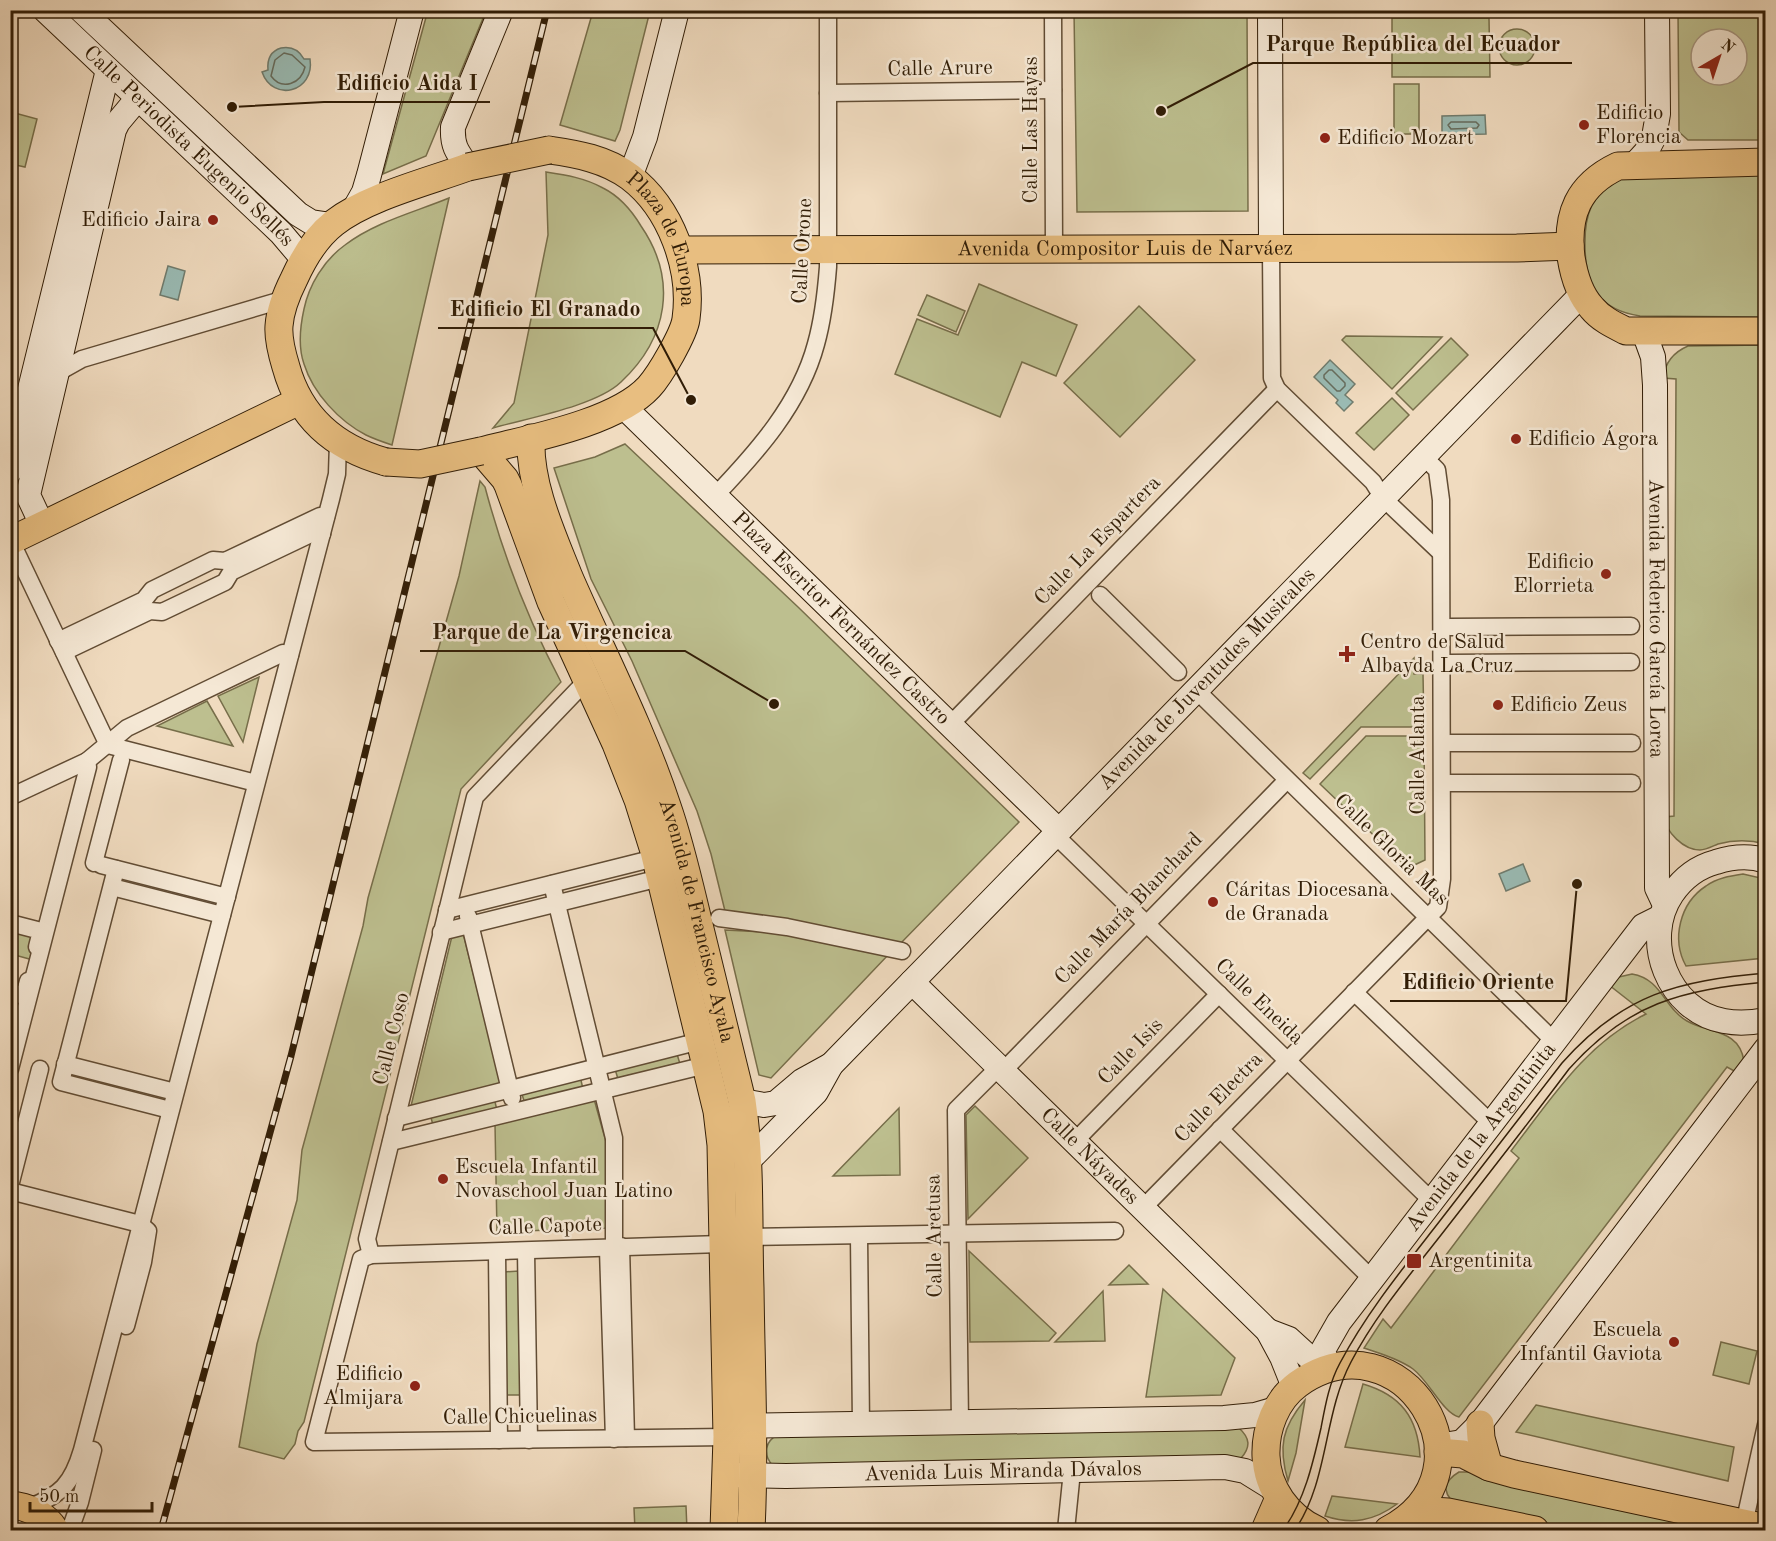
<svg xmlns="http://www.w3.org/2000/svg" width="1776" height="1541" viewBox="0 0 1776 1541" font-family="'Old Standard TT',serif">
<style>
.green{fill:#bdbf8f;stroke:#776e4a;stroke-width:1.5;fill-rule:evenodd}
.water{fill:#9abbb4;stroke:#707c6e;stroke-width:1.5}
.lines{fill:none;stroke-linecap:round;stroke-linejoin:round}
.shore{stroke:#666c5d;stroke-width:1.5}
.street-casing{stroke:#614c34;stroke-width:19}
.secondary-casing{stroke:#311d06;stroke-width:26}
.primary-casing{stroke:#311d06;stroke-width:29}
.street{stroke:#f5e8d5;stroke-width:16}
.secondary{stroke:#f5e8d5;stroke-width:24}
.primary{stroke:#e8be80;stroke-width:27}
.tram{stroke:#311d06;stroke-width:1.5}
.rail-casing{stroke:#311d06;stroke-width:7}
.rail{stroke:#f5e8d5;stroke-width:4.5;stroke-dasharray:14;stroke-linecap:butt}
.primary-bridge-casing{stroke:#311d06;stroke-width:29;stroke-linecap:butt}
.primary-bridge{stroke:#e8be80;stroke-width:27}
.poi-dot{fill:#8f2418;stroke:#f5e8d5;stroke-width:2}
.labels{text-anchor:middle;dominant-baseline:central;stroke-width:5;stroke-linejoin:round;paint-order:stroke}
.street-label{font-size:21px;fill:#311d06;stroke:#f5e8d5}
.poi-label{font-size:21px;fill:#311d06;stroke:#f5e8d5;text-anchor:start}
.leader{fill:none;stroke:#311d06;stroke-width:2}
.callout-dot{fill:#311d06;stroke:#f5e8d5;stroke-width:2}
.callout-label{font-size:22px;text-anchor:middle;font-weight:bold;fill:#311d06;stroke:#f5e8d5;stroke-width:5;stroke-linejoin:round;paint-order:stroke}
</style>
<rect width="100%" height="100%" fill="#f0dbbf"/>
<filter id="stains"><feTurbulence type="fractalNoise" baseFrequency=".00333" numOctaves="4"/><feColorMatrix values="0 0 0 0 .2 0 0 0 0 .09 0 0 0 0 .02 0 0 0 .5 -.17"/></filter>
<radialGradient id="worn" r=".72"><stop offset=".6" stop-color="#630" stop-opacity="0"/><stop offset="1" stop-color="#630" stop-opacity=".3"/></radialGradient>
<g class="green">
<path d="M428,10L486,11L426,156L383,174Z"/>
<path d="M593,11H650L620,130L615,141L560,125Z"/>
<path d="M1074,11H1247L1248,211L1077,212Z"/>
<path d="M1678,11H1765V140H1688L1679,132ZM1701,39H1737V75H1701Z"/>
<path d="M1392,18H1489L1490,77H1392Z"/>
<circle cx="1517" cy="47" r="18"/>
<rect x="1394" y="84" width="25" height="50"/>
<path d="M11,112L37,119L25,167L11,164Z"/>
<path d="M546,172C566,175 585,178 603,188C619,196 632,211 641,226C678,280 668,338 621,382C596,406 528,418 493,428L514,403L548,235Z"/>
<path d="M1765,175V317L1640,316C1600,310 1586,287 1585,248C1584,214 1591,195 1621,178Z"/>
<path d="M449,198L392,445C383,442 374,439 366,435C339,421 313,393 304,364C298,347 300,327 304,309C309,285 324,260 345,245C375,222 415,212 449,198Z"/>
<path d="M979,284L1077,325L1056,376L1022,362L1000,417L895,374L917,319L958,335Z"/>
<path d="M927,295L965,311L956,332L918,315Z"/>
<path d="M1139,306L1195,360L1120,437L1064,383Z"/>
<path d="M1346,336L1442,337L1392,389L1342,340Z"/>
<path d="M1451,338L1468,355L1413,410L1396,393Z"/>
<path d="M1765,345V844C1751,840 1733,840 1718,844C1713,846 1706,850 1700,850C1684,850 1665,832 1665,817L1674,816L1676,379L1663,378C1665,362 1674,352 1688,346Z"/>
<path d="M1392,398L1409,415L1374,450L1356,433Z"/>
<path d="M625,444L798,607L1019,822L900,944L725,911L711,854L697,811L632,661L591,579L554,468L595,457Z"/>
<path d="M480,481L485,487C503,555 528,620 561,682L461,789L304,1422L298,1431L295,1444L284,1459L239,1447L257,1344L297,1200L302,1150L363,926L368,898L459,576Z"/>
<path d="M1414,658V674H1423L1424,727H1361L1310,779L1303,773Z"/>
<path d="M259,677L243,742L218,696Z"/>
<path d="M207,701L233,746L157,726Z"/>
<path d="M1366,736H1424L1425,860L1408,868L1320,784Z"/>
<path d="M1743,874L1765,879V958L1686,966C1671,939 1680,903 1706,886C1717,878 1730,876 1743,874Z"/>
<path d="M10,923L41,931L33,960L11,954L13,940L11,939Z"/>
<path d="M725,930L784,933L889,954L771,1078L759,1075Z"/>
<path d="M463,933L501,1084L411,1106L452,936Z"/>
<path d="M1632,974C1662,979 1664,1008 1687,1021C1710,1034 1739,1029 1744,1061L1736,1072L1727,1067L1459,1417C1443,1413 1429,1381 1413,1369C1399,1359 1381,1354 1364,1348L1383,1319L1391,1328L1519,1158L1511,1151C1551,1099 1585,1044 1646,1014L1609,985L1619,977Z"/>
<path d="M677,1054L680,1064L618,1079L615,1069Z"/>
<path d="M580,1076L583,1089L525,1104L521,1091Z"/>
<path d="M494,1098L497,1110L433,1125L430,1114Z"/>
<path d="M594,1099L606,1142L607,1228L497,1232L495,1124Z"/>
<path d="M975,1106L1028,1158L968,1219L966,1115Z"/>
<path d="M899,1108L900,1175L833,1176Z"/>
<path d="M969,1251L1056,1333L1049,1341L970,1342Z"/>
<path d="M1129,1265L1148,1284L1109,1285Z"/>
<path d="M519,1271L521,1395H506L504,1272Z"/>
<path d="M1163,1289L1235,1358L1221,1395L1146,1397Z"/>
<path d="M1103,1291L1105,1341L1055,1342L1060,1337Z"/>
<path d="M1721,1342L1757,1351L1749,1384L1713,1375Z"/>
<path d="M1363,1384C1401,1395 1418,1418 1420,1457L1345,1447Z"/>
<path d="M1305,1400L1296,1453L1288,1481C1278,1447 1282,1427 1305,1400Z"/>
<path d="M1536,1405L1734,1447L1728,1481L1516,1432Z"/>
<path d="M1239,1428C1250,1438 1251,1447 1241,1458L773,1466C762,1454 765,1441 779,1434Z"/>
<path d="M1459,1472H1469L1738,1530H1570L1461,1507C1443,1497 1440,1483 1459,1472Z"/>
<path d="M1332,1496L1397,1504C1374,1521 1352,1525 1325,1516Z"/>
<path d="M686,1506L687,1530H635L634,1508Z"/>
</g>
<g class="water">
<path d="M281,48C292,46 299,50 304,59H310C315,92 273,103 262,72L268,70C267,59 271,51 281,48Z"/>
<path d="M1485,115L1486,134L1442,135V116Z"/>
<path d="M168,266L185,271L178,300L160,295Z"/>
<path d="M1330,360L1355,384L1345,395L1353,402L1344,411L1336,403L1338,400L1314,377Z"/>
<path d="M1523,864L1530,881L1506,891L1499,874Z"/>
</g>
<g class="lines">
<g class="shore">
<path d="M284,53L292,55L305,67C301,84 282,91 271,76L275,60Z"/>
<path d="M1451,122H1476L1479,125L1477,128L1451,129L1448,125Z"/>
<path d="M1329,370H1332L1345,383V386L1340,391H1337L1324,378V375Z"/>
</g>
<defs>
<g id="street">
<path d="M1053,10L1054,249"/>
<path d="M828,93L1053,90"/>
<path d="M1271,249L1272,378L1277,389L1373,482L1383,498L1440,552"/>
<path d="M57,373L82,359L285,299"/>
<path d="M715,496C757,452 800,404 816,344C823,319 826,293 828,267V10"/>
<path d="M11,541L108,745"/>
<path d="M1100,595L1178,672"/>
<path d="M1450,627L1631,626"/>
<path d="M58,641L144,600L152,590L213,560L225,561L320,516L326,517"/>
<path d="M64,652L150,611L162,612L225,582L231,572L315,532L322,534"/>
<path d="M1449,663L1631,662"/>
<path d="M1197,691L1554,1041"/>
<path d="M950,725L1277,389"/>
<path d="M1450,743H1632"/>
<path d="M108,745L256,783"/>
<path d="M1450,783H1632"/>
<path d="M10,797L87,761L127,728L283,653L290,655"/>
<path d="M1055,835L1432,1201"/>
<path d="M94,863L121,760"/>
<path d="M101,865L227,897"/>
<path d="M116,869L61,1082L170,1110"/>
<path d="M552,884L614,1138V1247"/>
<path d="M112,887L222,915"/>
<path d="M447,910L655,858"/>
<path d="M468,916L512,1098"/>
<path d="M719,918L787,927L902,951"/>
<path d="M10,923L41,931L37,947"/>
<path d="M441,932L660,878"/>
<path d="M10,992L24,996L28,981"/>
<path d="M1354,992L1491,1123"/>
<path d="M65,1064L175,1092"/>
<path d="M10,1069L88,767L87,761"/>
<path d="M1003,1071L1287,780"/>
<path d="M396,1118L700,1041"/>
<path d="M1220,1129L1372,1279"/>
<path d="M1075,1141L1219,994"/>
<path d="M391,1142L706,1065"/>
<path d="M11,1182L40,1069"/>
<path d="M10,1191L140,1224L148,1231L143,1262L126,1326"/>
<path d="M1143,1208L1438,907L1442,879L1441,500L1437,470L1424,457"/>
<path d="M859,1236L861,1425"/>
<path d="M749,1237L1115,1231"/>
<path d="M721,1244L371,1255L361,1259L314,1442L727,1437"/>
<path d="M621,1246L626,1438"/>
<path d="M608,1249L614,1439"/>
<path d="M526,1251L529,1440"/>
<path d="M497,1252L499,1440"/>
<path d="M371,1255L367,1239L475,797L587,680"/>
<path d="M960,1423L956,1110L999,1067"/>
<path d="M28,1508C61,1495 72,1484 82,1450L331,499L337,474L338,442"/>
<path d="M1744,1524L1766,1425"/>
<path d="M70,1530L80,1502L93,1450"/>
<path d="M1066,1530L1072,1471"/>
</g>
<g id="secondary">
<path id="s1" d="M45,10L281,233L303,259"/>
<path d="M81,10L298,214L311,222L331,225"/>
<path d="M1270,10L1271,249"/>
<path d="M1635,164L1646,152L1654,137L1658,114L1657,10"/>
<path d="M468,167C457,152 452,146 453,127L501,10"/>
<path d="M630,177L645,137L677,10"/>
<path d="M355,208L364,192L369,175L412,10"/>
<path id="s2" d="M1644,332L1653,357L1655,385L1657,888L1665,905"/>
<path id="s3" d="M624,407L1059,831"/>
<path d="M10,471L108,70"/>
<path d="M42,525L28,495L114,130L118,122L138,98"/>
<path d="M1766,861C1749,855 1732,857 1716,862C1697,867 1683,878 1672,894C1641,940 1668,1011 1724,1021C1739,1024 1751,1023 1766,1020"/>
<path id="s4" d="M912,982L1268,1331L1282,1357L1294,1387"/>
<path d="M742,1101L764,1105L776,1103L802,1081L831,1065"/>
<path id="s5" d="M747,1162L816,1092L831,1065L1582,294"/>
<path d="M1268,1331L1289,1339L1323,1370"/>
<path id="s6" d="M1328,1369L1323,1350L1339,1322L1643,926L1661,917"/>
<path d="M734,1426L1224,1418L1255,1415L1276,1409"/>
<path d="M1438,1446L1462,1442L1480,1424L1766,1049"/>
<path id="s7" d="M735,1475L786,1476L1225,1467L1245,1471L1274,1489"/>
</g>
<g id="primary">
<path id="s8" d="M549,150C577,154 606,159 630,177C671,208 693,269 686,319C684,334 660,375 649,387C616,423 528,439 481,451L505,479L508,485L551,602L616,744L638,800L654,851L717,1111L721,1145L727,1437L724,1530"/>
<path d="M1766,162L1618,166C1578,185 1566,215 1571,257C1574,276 1579,294 1592,308C1601,319 1614,325 1626,331H1766"/>
<path id="s9" d="M681,250L1517,248L1570,246"/>
<path id="s10" d="M531,438C529,485 552,534 569,577C602,653 641,727 667,806C681,846 690,888 700,929C714,986 728,1043 742,1101C751,1162 748,1226 750,1288C751,1369 755,1450 751,1530"/>
<path d="M386,462C335,448 300,418 286,367C282,354 278,339 279,326C280,310 287,293 294,279C303,259 316,237 334,223C367,197 427,182 468,167"/>
<path d="M10,541L299,401"/>
<path d="M1480,1424L1481,1438L1489,1467"/>
<path d="M1438,1452L1463,1454L1489,1467L1514,1474L1766,1528"/>
<path d="M10,1505C28,1506 46,1515 55,1530"/>
<path d="M1416,1510L1448,1512L1535,1530"/>
<path d="M1265,1530L1279,1498"/>
<path d="M1317,1530C1288,1517 1267,1488 1266,1456C1265,1429 1276,1400 1298,1384C1401,1311 1502,1470 1388,1530"/>
</g>
</defs>
<use href="#street" class="street-casing"/>
<use href="#secondary" class="secondary-casing"/>
<use href="#primary" class="primary-casing"/>
<use href="#street" class="street"/>
<use href="#secondary" class="secondary"/>
<use href="#primary" class="primary"/>
<g class="tram">
<path d="M1283,1530C1304,1502 1313,1463 1321,1428C1325,1407 1329,1383 1340,1363C1367,1312 1404,1267 1439,1222C1480,1169 1521,1116 1562,1063C1623,994 1677,981 1766,973"/>
<path d="M1295,1530C1329,1480 1323,1415 1351,1362C1375,1316 1409,1276 1441,1235C1484,1180 1527,1125 1569,1069C1628,1003 1681,990 1766,982"/>
</g>
<defs>
<path id="rail" d="M161,1530L291,1056L547,10"/>
</defs>
<use href="#rail" class="rail-casing"/>
<use href="#rail" class="rail"/>
<defs>
<g id="primary-bridge">
<path d="M468,167L549,150"/>
<path d="M386,462L420,464L481,451"/>
</g>
</defs>
<use href="#primary-bridge" class="primary-bridge-casing"/>
<use href="#primary-bridge" class="primary-bridge"/>
</g>
<g class="poi-dot">
<circle cx="1584" cy="125" r="6"/>
<circle cx="1325" cy="138" r="6"/>
<circle cx="213" cy="220" r="6"/>
<circle cx="1516" cy="439" r="6"/>
<circle cx="1606" cy="574" r="6"/>
<path d="M1344 645h6v6h6v6h-6v6h-6v-6h-6v-6h6z"/>
<circle cx="1498" cy="705" r="6"/>
<circle cx="1213" cy="902" r="6"/>
<circle cx="443" cy="1179" r="6"/>
<rect x="1406" y="1253" width="16" height="16" rx="3"/>
<circle cx="1674" cy="1342" r="6"/>
<circle cx="415" cy="1386" r="6"/>
</g>
<g class="labels">
<g class="street-label">
<text transform="translate(940 69) rotate(-1)">Calle Arure</text>
<text transform="translate(1031 130) rotate(-90)">Calle Las Hayas</text>
<text stroke="none"><textPath href="#s1" startOffset="198">Calle Periodista Eugenio Sellés</textPath></text>
<text stroke="none"><textPath href="#s8" startOffset="159">Plaza de Europa</textPath></text>
<text stroke="none"><textPath href="#s9" startOffset="444">Avenida Compositor Luis de Narváez</textPath></text>
<text transform="translate(803 251) rotate(-87)">Calle Orone</text>
<text transform="translate(1098 541) rotate(-46)">Calle La Espartera</text>
<text stroke="none"><textPath href="#s3" startOffset="303">Plaza Escritor Fernández Castro</textPath></text>
<text stroke="none"><textPath href="#s2" startOffset="288">Avenida Federico García Lorca</textPath></text>
<text stroke="none"><textPath href="#s5" startOffset="668">Avenida de Juventudes Musicales</textPath></text>
<text transform="translate(1418 755) rotate(-90)">Calle Atlanta</text>
<text transform="translate(1391 850) rotate(44)">Calle Gloria Mas</text>
<text transform="translate(1129 909) rotate(-46)">Calle María Blanchard</text>
<text stroke="none"><textPath href="#s10" startOffset="513">Avenida de Francisco Ayala</textPath></text>
<text transform="translate(1259 1002) rotate(44)">Calle Eneida</text>
<text transform="translate(392 1039) rotate(-76)">Calle Coso</text>
<text transform="translate(1131 1052) rotate(-46)">Calle Isis</text>
<text transform="translate(1219 1098) rotate(-46)">Calle Electra</text>
<text stroke="none"><textPath href="#s6" startOffset="285">Avenida de la Argentinita</textPath></text>
<text stroke="none"><textPath href="#s4" startOffset="249">Calle Náyades</textPath></text>
<text transform="translate(545 1227) rotate(-2)">Calle Capote</text>
<text transform="translate(935 1236) rotate(-91)">Calle Aretusa</text>
<text transform="translate(520 1417) rotate(-1)">Calle Chicuelinas</text>
<text stroke="none"><textPath href="#s7" startOffset="268">Avenida Luis Miranda Dávalos</textPath></text>
</g>
<g class="poi-label">
<text x="1596" y="113">Edificio<tspan x="1596" dy="24">Florencia</tspan></text>
<text x="1337" y="138">Edificio Mozart</text>
<text x="201" y="220" text-anchor="end">Edificio Jaira</text>
<text x="1528" y="439">Edificio Ágora</text>
<text x="1594" y="562" text-anchor="end">Edificio<tspan x="1594" dy="24">Elorrieta</tspan></text>
<text x="1360" y="642">Centro de Salud<tspan x="1360" dy="24">Albayda La Cruz</tspan></text>
<text x="1510" y="705">Edificio Zeus</text>
<text x="1225" y="890">Cáritas Diocesana<tspan x="1225" dy="24">de Granada</tspan></text>
<text x="455" y="1167">Escuela Infantil<tspan x="455" dy="24">Novaschool Juan Latino</tspan></text>
<text x="1428" y="1261">Argentinita</text>
<text x="1662" y="1330" text-anchor="end">Escuela<tspan x="1662" dy="24">Infantil Gaviota</tspan></text>
<text x="403" y="1374" text-anchor="end">Edificio<tspan x="403" dy="24">Almijara</tspan></text>
</g>
</g>
<path class="leader" d="M1161 111L1253 63H1572M232 107L324 102H490M691 400L653 328H438M774 704L685 651H420M1577 884L1566 1001H1390"/>
<g class="callout-dot">
<circle cx="1161" cy="111" r="6"/>
<circle cx="232" cy="107" r="6"/>
<circle cx="691" cy="400" r="6"/>
<circle cx="774" cy="704" r="6"/>
<circle cx="1577" cy="884" r="6"/>
</g>
<g class="callout-label">
<text x="1413" y="51">Parque República del Ecuador</text>
<text x="407" y="90">Edificio Aida I</text>
<text x="545" y="316">Edificio El Granado</text>
<text x="552" y="639">Parque de La Virgencica</text>
<text x="1478" y="989">Edificio Oriente</text>
</g>
<rect width="1776" height="1541" fill="none" stroke="#f0dbbf" stroke-width="36"/>
<rect x="12" y="12" width="1752" height="1517" fill="none" stroke="#311d06" stroke-width="3"/>
<rect x="18" y="18" width="1740" height="1505" fill="none" stroke="#311d06" stroke-width="1.5"/>
<g transform="translate(1719 57) rotate(39)"><circle r="28" fill="#f5e8d5" stroke="#a79782" stroke-width="1.5"/>
<path d="M0-4.5L10 22L0 15L-10 22Z" fill="#8f2418"/>
<text y="-9" font-size="16" font-weight="bold" text-anchor="middle" fill="#311d06">N</text>
</g>
<path d="M30 1502v9h122v-9" fill="none" stroke="#311d06" stroke-width="3"/>
<text x="39" y="1502" font-size="18" fill="#311d06" stroke="#f5e8d5" stroke-width="4.5" paint-order="stroke">50 m</text>
<rect width="100%" height="100%" filter="url(#stains)"/>
<rect width="100%" height="100%" fill="url(#worn)"/>
</svg>
